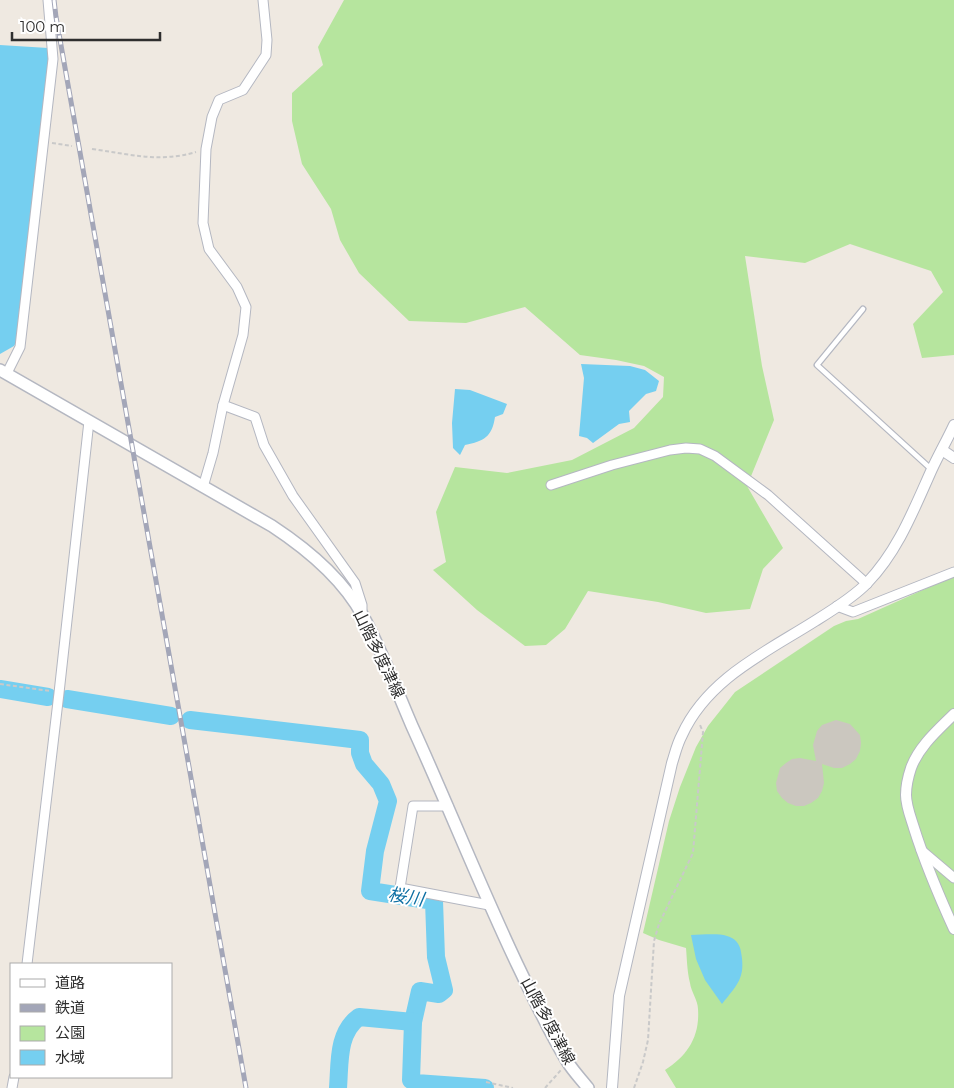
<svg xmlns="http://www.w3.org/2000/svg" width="954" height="1088" viewBox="0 0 954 1088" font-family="Montserrat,'Noto Sans JP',sans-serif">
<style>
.green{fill:#b6e59e}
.water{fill:#75cff0}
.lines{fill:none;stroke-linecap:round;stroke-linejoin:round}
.river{stroke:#75cff0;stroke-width:18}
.building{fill:#cbc7bf}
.service-casing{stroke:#b4b7c1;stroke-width:7}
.minor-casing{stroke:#b4b7c1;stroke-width:11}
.tertiary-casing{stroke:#b4b7c1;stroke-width:12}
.secondary-casing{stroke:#b4b7c1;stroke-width:14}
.path{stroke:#c9c9c9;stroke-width:2;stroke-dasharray:4 2.5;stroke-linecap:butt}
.service{stroke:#fff;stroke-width:4.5}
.minor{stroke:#fff;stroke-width:9}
.tertiary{stroke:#fff;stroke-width:10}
.secondary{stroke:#fff;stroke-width:11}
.rail-casing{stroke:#a3a6b8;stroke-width:5}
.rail{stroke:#fff;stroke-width:3;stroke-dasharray:9;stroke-linecap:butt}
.labels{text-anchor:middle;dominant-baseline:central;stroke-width:4;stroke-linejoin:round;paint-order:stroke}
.street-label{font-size:16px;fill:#2e2e2e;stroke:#fff}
.water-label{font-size:18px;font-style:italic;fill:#0d6fa3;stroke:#fff}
</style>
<rect width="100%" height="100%" fill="#efe9e1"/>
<g class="green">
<path d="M344,0H954V355L922,358L913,324L943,292L931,271L850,244L805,263L745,256L762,366L774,420L747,486L783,548L763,569L750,609L706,613L658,602L588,591L565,629L546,645L525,646L477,610L433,570L446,562L436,512L455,467L507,473L572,460L634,428L663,397L664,377L644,366L616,360L580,355L525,307L466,323L409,321L359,273L340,240L331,209L302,164L292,121V93L323,65L318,47Z"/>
<path d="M954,576V1088H676L665,1070C687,1056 700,1037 698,1009C698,1000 691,992 690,983C687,971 687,959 686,948L659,940L643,933L669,821L680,787L696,747L708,726L735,692L834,626L846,621L858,619Z"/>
</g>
<g class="water">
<path d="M0,45L48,48L50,56L19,338L14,346L0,354Z"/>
<path d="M581,364L630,366L645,370L659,381L656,391L646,394L629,411L630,422L619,424L593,443L587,438L579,436L584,378Z"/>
<path d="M455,389L470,390L507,404L503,414L495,417C492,437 484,441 465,445L460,455L453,448L452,423Z"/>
<path d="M691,935C702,935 717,933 727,936C735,938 740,944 741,952C746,978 737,985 722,1004L705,980L696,959Z"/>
</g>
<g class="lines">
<g class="river">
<path d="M0,689L48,697"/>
<path d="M67,699L171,716"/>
<path d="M190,720L360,740V753L364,764L381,784L388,801L375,851L370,891L434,901L436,957L444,990L439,994L420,991L413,1022L411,1080L416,1083L485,1088"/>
<path d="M338,1088C340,1063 337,1033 359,1017L413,1022"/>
</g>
</g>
<path class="building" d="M836,720L850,724L860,735L861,743L860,751L856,759L850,764L842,768H834L822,764L824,783L822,791L818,798L811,803L804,806H796L788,803L782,798L777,791L776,783L780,768L786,763L792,759L800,758L816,761L813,745L817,731L822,725Z"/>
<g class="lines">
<defs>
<path id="service" d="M863,309L817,365L931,469"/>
<g id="minor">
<path d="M7,373L20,347L53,59L48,0"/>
<path d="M223,405L255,417L264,445L293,496L355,583L362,605V613"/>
<path d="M551,485L612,465L670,450L686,448L700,449L715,456L768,495L867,584"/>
<path d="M203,487L213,453L223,405L243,335L246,307L237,287L209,249L203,223L206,149L212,117L219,100L243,90L266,55L267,40L263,0"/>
<path d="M837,606L853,612L954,572"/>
<path d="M448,806H413L400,888L489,905"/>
<path d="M921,850L954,878"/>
<path d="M27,964L59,693L89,421"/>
<path d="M12,1088L14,1077"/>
</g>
<g id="tertiary">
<path d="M942,450L954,458"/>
<path d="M954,714C938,730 919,746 911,768C908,777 906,786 906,795C906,806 911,818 914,828C925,863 939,896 954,929"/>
<path d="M612,1088L619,996L672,763C675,754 677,744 682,735C707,679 766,652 815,621C831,611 854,597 867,583C898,551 914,509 932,469C939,454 947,440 954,425"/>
</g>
<path id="secondary" d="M0,370L272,526C307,549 343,579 363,616C382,651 396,689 412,726C448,805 480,886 517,964C533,997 548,1030 567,1061C573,1071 581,1079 588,1088"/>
</defs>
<use href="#service" class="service-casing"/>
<use href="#minor" class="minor-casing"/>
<use href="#tertiary" class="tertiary-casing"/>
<use href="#secondary" class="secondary-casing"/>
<g class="path">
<path d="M52,143L72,146"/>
<path d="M92,149C129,154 159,163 196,152"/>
<path d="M0,684L50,691"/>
<path d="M486,1082L513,1088"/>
<path d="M545,1088L561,1070"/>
<path d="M634,1088L643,1062L648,1040L654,941L659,924L693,853L703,732L700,725"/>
</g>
<use href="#service" class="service"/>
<use href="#minor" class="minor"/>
<use href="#tertiary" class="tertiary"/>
<use href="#secondary" class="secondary"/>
<defs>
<path id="rail" d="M54,0L56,17L246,1088"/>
</defs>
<use href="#rail" class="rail-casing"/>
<use href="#rail" class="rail"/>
</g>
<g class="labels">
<g class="street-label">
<text transform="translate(379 654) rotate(64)">山階多度津線</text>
<text transform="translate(548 1021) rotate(62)">山階多度津線</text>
</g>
<g class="water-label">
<text transform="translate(406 897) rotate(9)">桜川</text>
</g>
</g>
<rect x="10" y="963" width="162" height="115" fill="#ffffff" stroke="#ababab"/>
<rect x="20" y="979" width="25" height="8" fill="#ffffff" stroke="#ababab"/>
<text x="55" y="988" font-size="15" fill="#2e2e2e">道路</text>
<rect x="20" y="1004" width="25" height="8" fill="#a3a6b8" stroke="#ababab"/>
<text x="55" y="1013" font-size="15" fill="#2e2e2e">鉄道</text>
<rect x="20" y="1026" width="25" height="15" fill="#b6e59e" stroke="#ababab"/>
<text x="55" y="1038" font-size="15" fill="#2e2e2e">公園</text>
<rect x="20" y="1050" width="25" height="15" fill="#75cff0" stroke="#ababab"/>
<text x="55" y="1063" font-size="15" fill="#2e2e2e">水域</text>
<path d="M12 32v8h148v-8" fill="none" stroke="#2e2e2e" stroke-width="2.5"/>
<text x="20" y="32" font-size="15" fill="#2e2e2e" stroke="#ffffff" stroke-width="4" paint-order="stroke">100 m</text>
</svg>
